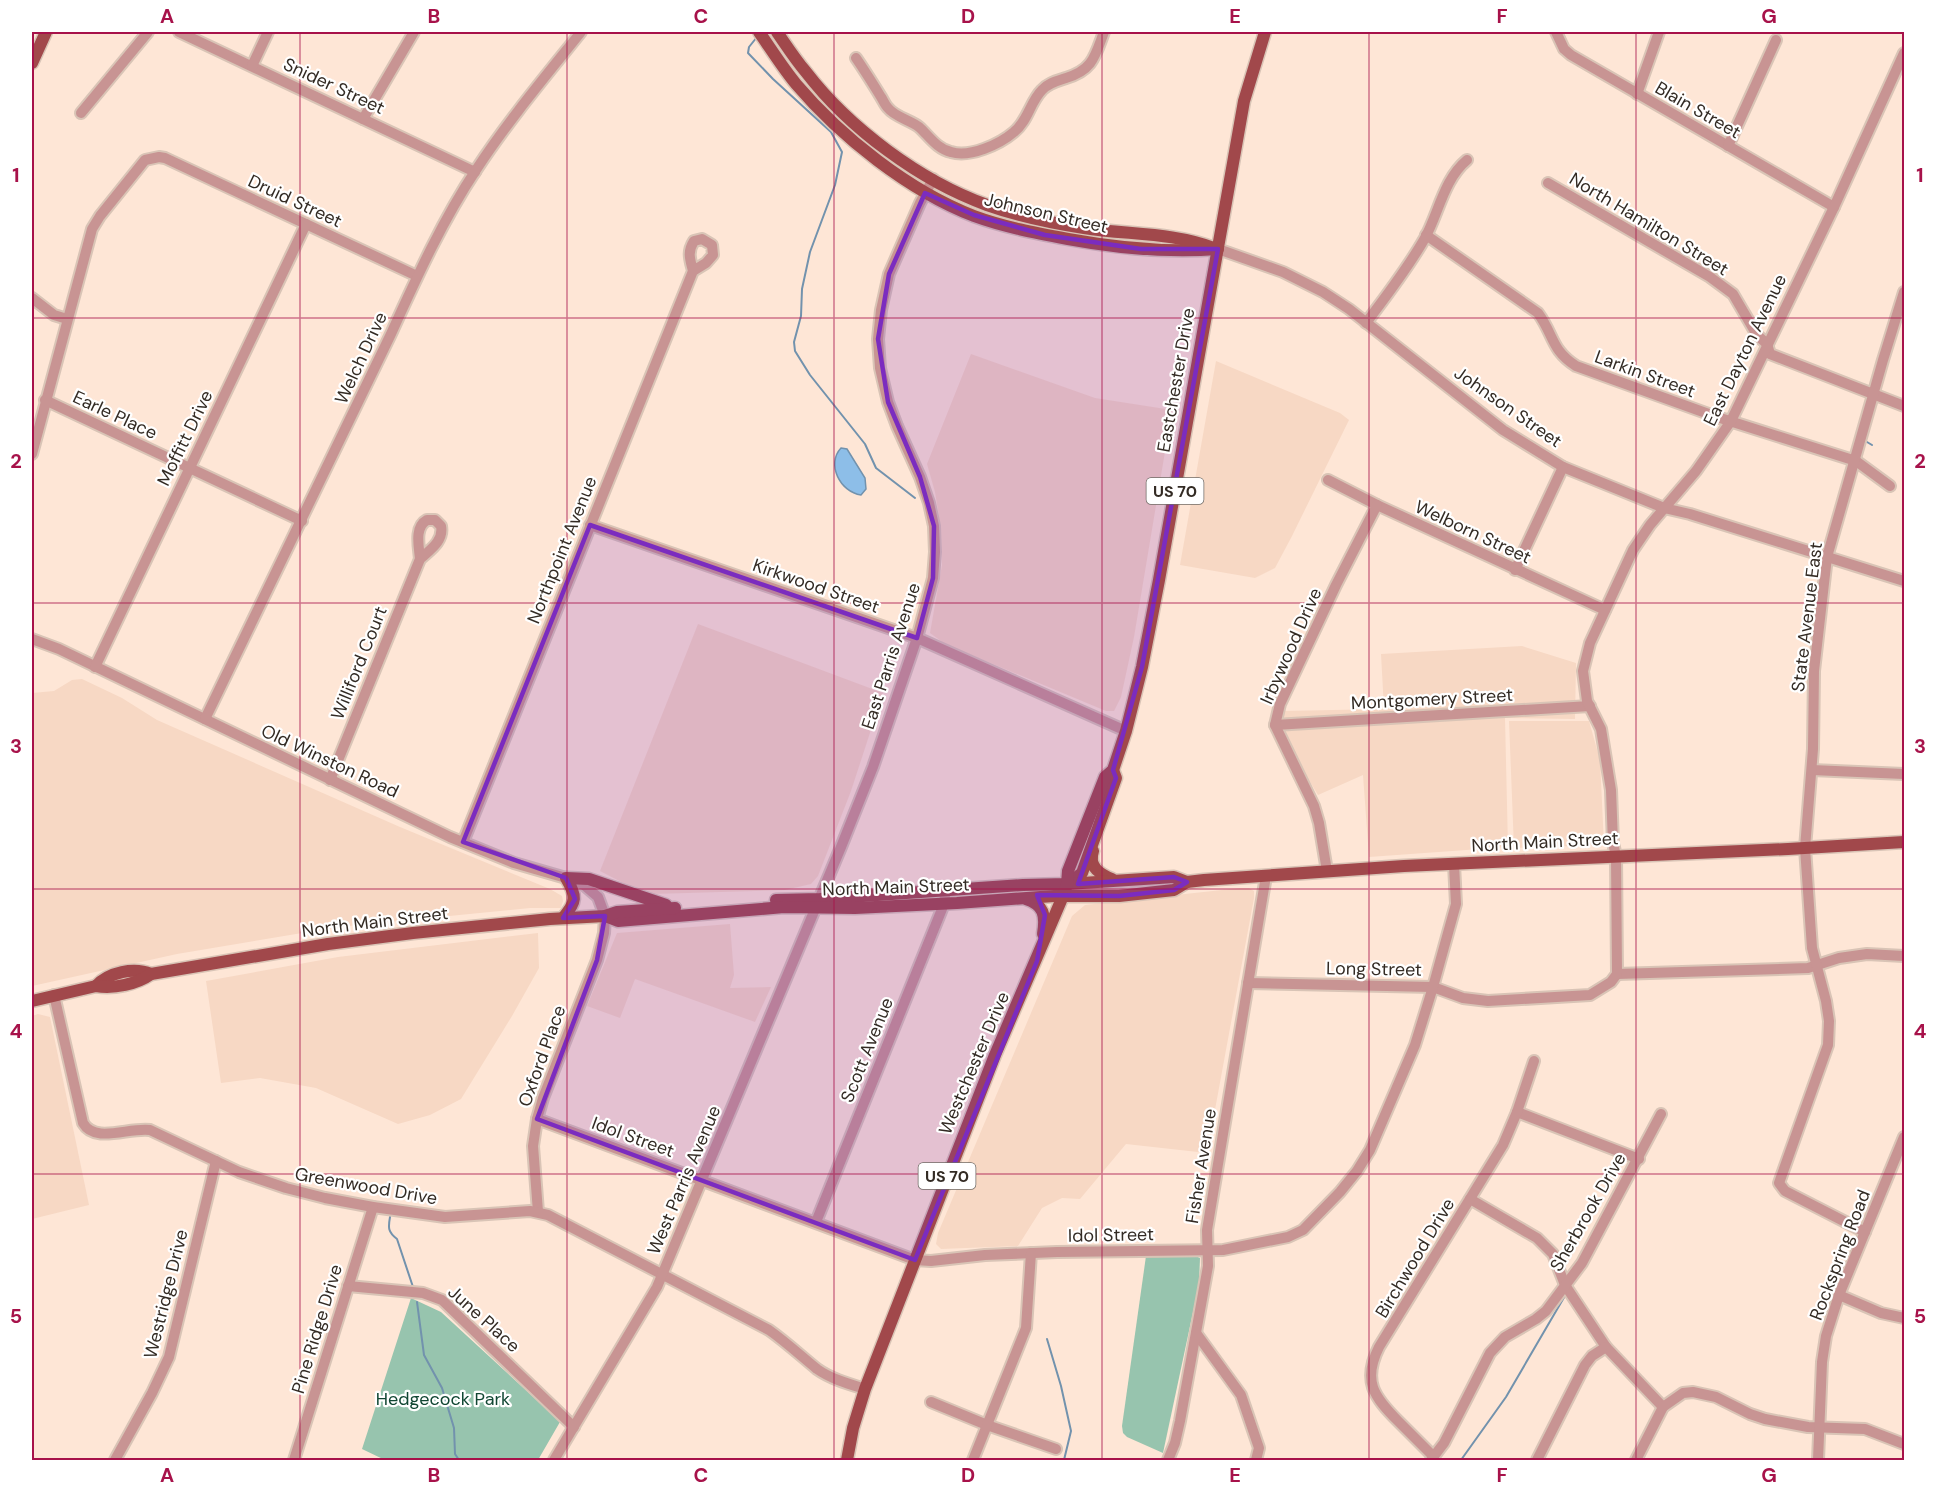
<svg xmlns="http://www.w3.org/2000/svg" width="1936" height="1492" viewBox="0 0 1936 1492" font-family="'DM Sans',sans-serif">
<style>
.built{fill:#f7d8c4}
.green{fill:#97c4ae}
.water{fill:#8dbee8;stroke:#7292ad;stroke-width:1.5}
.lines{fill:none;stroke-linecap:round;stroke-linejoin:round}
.stream{stroke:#7292ad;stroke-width:2}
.minor-casing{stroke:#d9c4b6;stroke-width:14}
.major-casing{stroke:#d9c4b6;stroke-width:15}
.minor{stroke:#c89493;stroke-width:10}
.major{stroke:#a1484b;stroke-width:12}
.marked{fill:#7b2cbf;fill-opacity:0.2;stroke:#7b2cbf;stroke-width:4.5;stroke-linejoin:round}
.grid{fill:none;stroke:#a7124a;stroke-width:1.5;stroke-opacity:0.55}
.labels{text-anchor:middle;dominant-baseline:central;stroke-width:4.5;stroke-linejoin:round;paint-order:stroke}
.shield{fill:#fff;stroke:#706b66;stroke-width:1.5}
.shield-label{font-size:16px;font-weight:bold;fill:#332b24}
.street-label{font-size:18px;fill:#332b24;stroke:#fff}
.park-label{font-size:18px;fill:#104632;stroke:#fff}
.neatline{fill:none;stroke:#a7124a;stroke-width:2}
.grid-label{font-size:20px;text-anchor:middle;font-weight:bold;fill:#a7124a}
</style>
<rect width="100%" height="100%" fill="#fee6d6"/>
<g class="built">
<path d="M971,354L1095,398L1172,410L1134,637L1121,697L1114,711H1106L945,644L930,633L942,565L941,529L935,492L927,464Z"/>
<path d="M1216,361L1340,413L1349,420L1292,536L1275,568L1255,578L1180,565Z"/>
<path d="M698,624L883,693L851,791L818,876L811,884L785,890L653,894L631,887L600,871Z"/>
<path d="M1522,646L1576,663L1575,719L1505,718L1508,847L1369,857L1363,775L1318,795L1283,738L1282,711L1384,709L1381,654Z"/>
<path d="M82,679L122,698L157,720L400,827L550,889L562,896L563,901L561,908H530L338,927L177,954L32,986V693L54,691L72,680Z"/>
<path d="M1509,721H1589L1600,760L1604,845L1514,848Z"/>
<path d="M1240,888H1249L1254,891V898L1207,1153L1126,1144L1080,1199L1062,1198L1042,1208L1018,1246L941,1249L936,1244L938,1233L1072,916L1085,905Z"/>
<path d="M730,924L734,975L730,988L771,987L755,1022L635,979L620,1018L587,1006L617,933Z"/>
<path d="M538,933L539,968L512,1016L461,1099L430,1115L398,1124L316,1088L260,1078L221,1083L206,981L338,957Z"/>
<path d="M38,1014L50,1017L89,1205L32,1219V1016Z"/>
</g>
<g class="green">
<path d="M1193,1255L1200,1258L1199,1284L1163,1453L1127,1437L1123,1433L1122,1426L1146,1256Z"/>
<path d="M411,1298L441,1312L542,1405L564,1415L538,1460H385L362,1449Z"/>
</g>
<path class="water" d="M841,448L847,449L865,478L866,489L861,495C840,492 826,464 841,448Z"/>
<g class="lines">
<g class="stream">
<path d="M757,37L749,47L748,53L773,79L831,132L842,152L835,185L810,252L802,289L801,316L794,342L795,351L810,375L865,444L876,468L915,498"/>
<path d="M1867,442L1872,445"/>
<path d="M390,1217C388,1228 388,1232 397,1239L413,1287"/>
<path d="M417,1302L424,1355L442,1388L454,1428L455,1454L459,1460"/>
<path d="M1047,1339L1061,1386L1071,1431L1064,1460"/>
<path d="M1461,1460L1506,1397L1566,1294"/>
</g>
<defs>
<g id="minor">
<path d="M179,32L475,172"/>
<path d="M1556,32L1564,49L1571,55L1834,207"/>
<path d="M856,58C865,71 873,84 881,97C883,100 885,105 888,108C895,117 910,120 919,127C929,136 937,149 951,152C970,158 1000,144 1014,132C1028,121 1030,102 1042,90C1048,83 1057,81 1066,78C1093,70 1095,56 1104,32"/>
<path d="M252,66L268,32"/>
<path d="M1637,94L1659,32"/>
<path d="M81,113L148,32"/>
<path d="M363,119L414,32"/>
<path d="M1728,146L1776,40"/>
<path d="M1548,183L1710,277L1733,294L1757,335L1767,344L1770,354L1904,406"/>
<path d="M1426,235L1538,313C1554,335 1551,350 1576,366L1717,417L1856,461L1890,486"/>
<path d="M1218,249L1283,272L1323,292L1349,309L1503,430L1563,467L1664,508L1690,514L1904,581"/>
<path d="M32,298L54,315L67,319"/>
<path d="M1366,323C1387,295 1408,268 1425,238C1439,212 1444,179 1467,160"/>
<path d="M45,400L302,521"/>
<path d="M32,454L92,229L100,216L145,160L159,157L165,158L417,276"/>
<path d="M1328,480L1377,505L1605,610"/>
<path d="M590,525L917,638L1126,731"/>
<path d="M1515,570L1563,467"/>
<path d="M32,639L59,649L450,837L514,863L566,878L584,885L598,897L605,916L604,933L597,960L543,1098L537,1119L533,1146L538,1212"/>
<path d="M95,667L306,224"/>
<path d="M205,719L390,336C416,279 442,221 476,170C508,121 545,77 581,32"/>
<path d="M1275,725L1590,706"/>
<path d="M1812,770L1904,774"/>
<path d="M330,780L420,559C419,547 414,527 427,520H435L441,526C444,541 430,550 420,559"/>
<path d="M463,842L693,271C690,259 687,252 694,241L702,239L712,245L713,255L706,263L693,271"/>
<path d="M1327,871L1319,823L1314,806L1275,725L1280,704L1336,585L1377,505"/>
<path d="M1617,974L1808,968L1839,958L1867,954L1904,956"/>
<path d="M1248,983L1433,987L1463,998L1488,1001L1590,995L1611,982L1617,974L1616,856L1613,843L1611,790L1601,729L1587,701L1583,671L1590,643L1633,550L1650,525L1696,471L1731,421L1834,207L1904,53"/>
<path d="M54,995L83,1123C95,1144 129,1127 150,1130L239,1172L286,1188L325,1198L373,1207L445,1217L530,1211L548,1215L769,1330C786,1342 801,1356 817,1369C831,1379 849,1384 865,1389"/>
<path d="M1517,1112L1639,1159"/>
<path d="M537,1119L915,1260L931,1261L985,1255L1057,1252L1223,1250L1288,1237L1303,1230L1340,1192L1357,1171L1370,1150L1415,1045L1433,987L1456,904L1454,864"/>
<path d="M1470,1199L1537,1238L1553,1254L1565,1285L1606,1347L1663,1407"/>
<path d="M816,1222L944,904L945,896"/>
<path d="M1865,1232L1785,1191L1779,1183L1828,1045L1829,1021L1826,1001L1812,948L1805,848L1813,749L1814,671L1827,557L1883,360L1904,292"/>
<path d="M348,1286L423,1293L442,1300L574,1427"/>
<path d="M1839,1295L1881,1313L1904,1318"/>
<path d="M1196,1333L1241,1395L1259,1448L1256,1460"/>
<path d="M931,1402L987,1425L1056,1449"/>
<path d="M1434,1457C1422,1445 1410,1433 1398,1421C1374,1397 1362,1381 1379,1347L1503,1145L1517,1112L1534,1061"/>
<path d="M115,1460L152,1393L169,1357L216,1161"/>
<path d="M294,1460L373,1207"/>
<path d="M554,1460L657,1287L841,847L873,767L917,638L933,578L935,552L934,526L929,503L920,477L897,426L888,402L880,368L878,339L881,310L889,274L920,203L933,179"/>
<path d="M973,1460L1026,1328L1031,1253"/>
<path d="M1168,1460L1175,1443L1180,1421L1208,1266L1207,1230L1266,876"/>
<path d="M1431,1460L1444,1443L1490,1353L1505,1337L1536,1319L1546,1311L1582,1263L1661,1114"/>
<path d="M1537,1460L1585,1365L1592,1356L1606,1347"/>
<path d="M1636,1460L1663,1407L1683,1393L1693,1392L1716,1397L1750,1414L1765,1419L1808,1427L1865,1429L1904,1444"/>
<path d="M1818,1460L1822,1362L1826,1336L1839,1295L1904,1137"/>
</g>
<g id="major">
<path d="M759,32C771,49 782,67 796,84C841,137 909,191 974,216C1004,227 1036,233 1068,239C1117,248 1167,253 1218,249"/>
<path d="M777,32C786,45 795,59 806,72C849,128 920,181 987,205C1018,216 1052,223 1084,228C1128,235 1172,232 1214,248"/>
<path d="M32,63L46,32"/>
<path d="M1093,851C1088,866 1099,874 1112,879"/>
<path d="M1068,884L1082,873L1116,778L1113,770"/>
<path d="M1026,899C1044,905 1046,915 1043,934"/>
<path d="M776,900L820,899L1023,885L1067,884L1174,877L1187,882"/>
<path d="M605,916L618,921L784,907L855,908L957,903L1054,896H1119L1174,890L1187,882L1204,880L1404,866L1788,849L1904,842"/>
<path d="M563,918C577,901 577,897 566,878L589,879L666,905"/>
<path d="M96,986C109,972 134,967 151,974"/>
<path d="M32,1001L96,986C114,989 137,984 151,974L328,944L413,933L550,919L605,916L617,912L675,908"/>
<path d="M847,1460L853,1428L865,1389L995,1055L1063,896L1067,884L1068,871L1105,777L1113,770L1126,731L1142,667L1159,580L1244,101L1265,32"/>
</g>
</defs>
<use href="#minor" class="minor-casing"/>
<use href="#major" class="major-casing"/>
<use href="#minor" class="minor"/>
<use href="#major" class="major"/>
</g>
<path class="marked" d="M925,193L974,215L1045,235L1141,249H1218L1142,667L1113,770L1116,778L1078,884L1174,877L1187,882L1174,890L1119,896L1037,895L1045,915L1037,961L915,1260L537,1119L597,960L605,916L563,918L575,899L566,878L463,842L590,525L917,638L933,578L934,526L920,477L888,402L878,339L889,274Z"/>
<path class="grid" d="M300,32V1460M567,32V1460M834,32V1460M1102,32V1460M1369,32V1460M1636,32V1460M32,318H1904M32,603H1904M32,889H1904M32,1174H1904"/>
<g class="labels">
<g class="shield">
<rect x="1146.5" y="478" width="57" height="26" rx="4.5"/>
<rect x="918.5" y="1163" width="57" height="26" rx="4.5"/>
</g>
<g class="shield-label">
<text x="1175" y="491">US 70</text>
<text x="947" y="1176">US 70</text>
</g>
<g class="street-label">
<text transform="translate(334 86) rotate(25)">Snider Street</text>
<text transform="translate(1698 110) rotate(30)">Blain Street</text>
<text transform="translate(295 201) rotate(25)">Druid Street</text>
<text transform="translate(1046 213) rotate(13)">Johnson Street</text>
<text transform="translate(1649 224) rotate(31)">North Hamilton Street</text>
<text transform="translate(1745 350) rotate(-64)">East Dayton Avenue</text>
<text transform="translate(361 358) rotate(-65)">Welch Drive</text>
<text transform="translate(1645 374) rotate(20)">Larkin Street</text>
<text transform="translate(1176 380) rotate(-80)">Eastchester Drive</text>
<text transform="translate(1508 407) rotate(35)">Johnson Street</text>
<text transform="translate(115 415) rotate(25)">Earle Place</text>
<text transform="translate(185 438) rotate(-64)">Moffitt Drive</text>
<text transform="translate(1473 532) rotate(25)">Welborn Street</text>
<text transform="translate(562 550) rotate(-68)">Northpoint Avenue</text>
<text transform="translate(816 586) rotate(19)">Kirkwood Street</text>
<text transform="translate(1807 617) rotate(-83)">State Avenue East</text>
<text transform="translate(1291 646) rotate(-66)">Irbywood Drive</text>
<text transform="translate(891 656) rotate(-72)">East Parris Avenue</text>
<text transform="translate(359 663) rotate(-68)">Williford Court</text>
<text transform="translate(1432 699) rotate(-3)">Montgomery Street</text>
<text transform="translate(330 761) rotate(25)">Old Winston Road</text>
<text transform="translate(1545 842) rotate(-3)">North Main Street</text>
<text transform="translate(896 887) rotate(-2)">North Main Street</text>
<text transform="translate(375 922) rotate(-7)">North Main Street</text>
<text transform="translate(1374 969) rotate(1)">Long Street</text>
<text transform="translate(867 1050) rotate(-68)">Scott Avenue</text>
<text transform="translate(542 1056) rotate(-70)">Oxford Place</text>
<text transform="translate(974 1063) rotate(-67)">Westchester Drive</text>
<text transform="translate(633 1137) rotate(20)">Idol Street</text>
<text transform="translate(1201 1166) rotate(-81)">Fisher Avenue</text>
<text transform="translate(684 1180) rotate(-67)">West Parris Avenue</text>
<text transform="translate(366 1186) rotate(10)">Greenwood Drive</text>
<text transform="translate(1588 1212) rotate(-60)">Sherbrook Drive</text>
<text transform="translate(1111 1235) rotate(-1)">Idol Street</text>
<text transform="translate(1840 1255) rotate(-69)">Rockspring Road</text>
<text transform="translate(1415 1258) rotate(-59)">Birchwood Drive</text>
<text transform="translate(166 1294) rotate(-76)">Westridge Drive</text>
<text transform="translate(484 1319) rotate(42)">June Place</text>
<text transform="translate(317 1329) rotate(-73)">Pine Ridge Drive</text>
</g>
<g class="park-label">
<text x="443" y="1399">Hedgecock Park</text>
</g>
</g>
<rect width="1936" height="1492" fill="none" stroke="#ffffff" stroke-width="66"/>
<rect x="33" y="33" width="1870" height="1426" class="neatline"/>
<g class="grid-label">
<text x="167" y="23">A</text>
<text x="434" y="23">B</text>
<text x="701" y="23">C</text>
<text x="968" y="23">D</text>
<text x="1235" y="23">E</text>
<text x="1502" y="23">F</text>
<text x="1769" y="23">G</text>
<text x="16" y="182">1</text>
<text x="1920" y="182">1</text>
<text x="16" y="468">2</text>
<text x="1920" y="468">2</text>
<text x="16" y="753">3</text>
<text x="1920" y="753">3</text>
<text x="16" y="1038">4</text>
<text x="1920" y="1038">4</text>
<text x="16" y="1323">5</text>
<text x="1920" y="1323">5</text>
<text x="167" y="1482">A</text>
<text x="434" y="1482">B</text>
<text x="701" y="1482">C</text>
<text x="968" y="1482">D</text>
<text x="1235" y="1482">E</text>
<text x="1502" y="1482">F</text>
<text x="1769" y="1482">G</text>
</g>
</svg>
